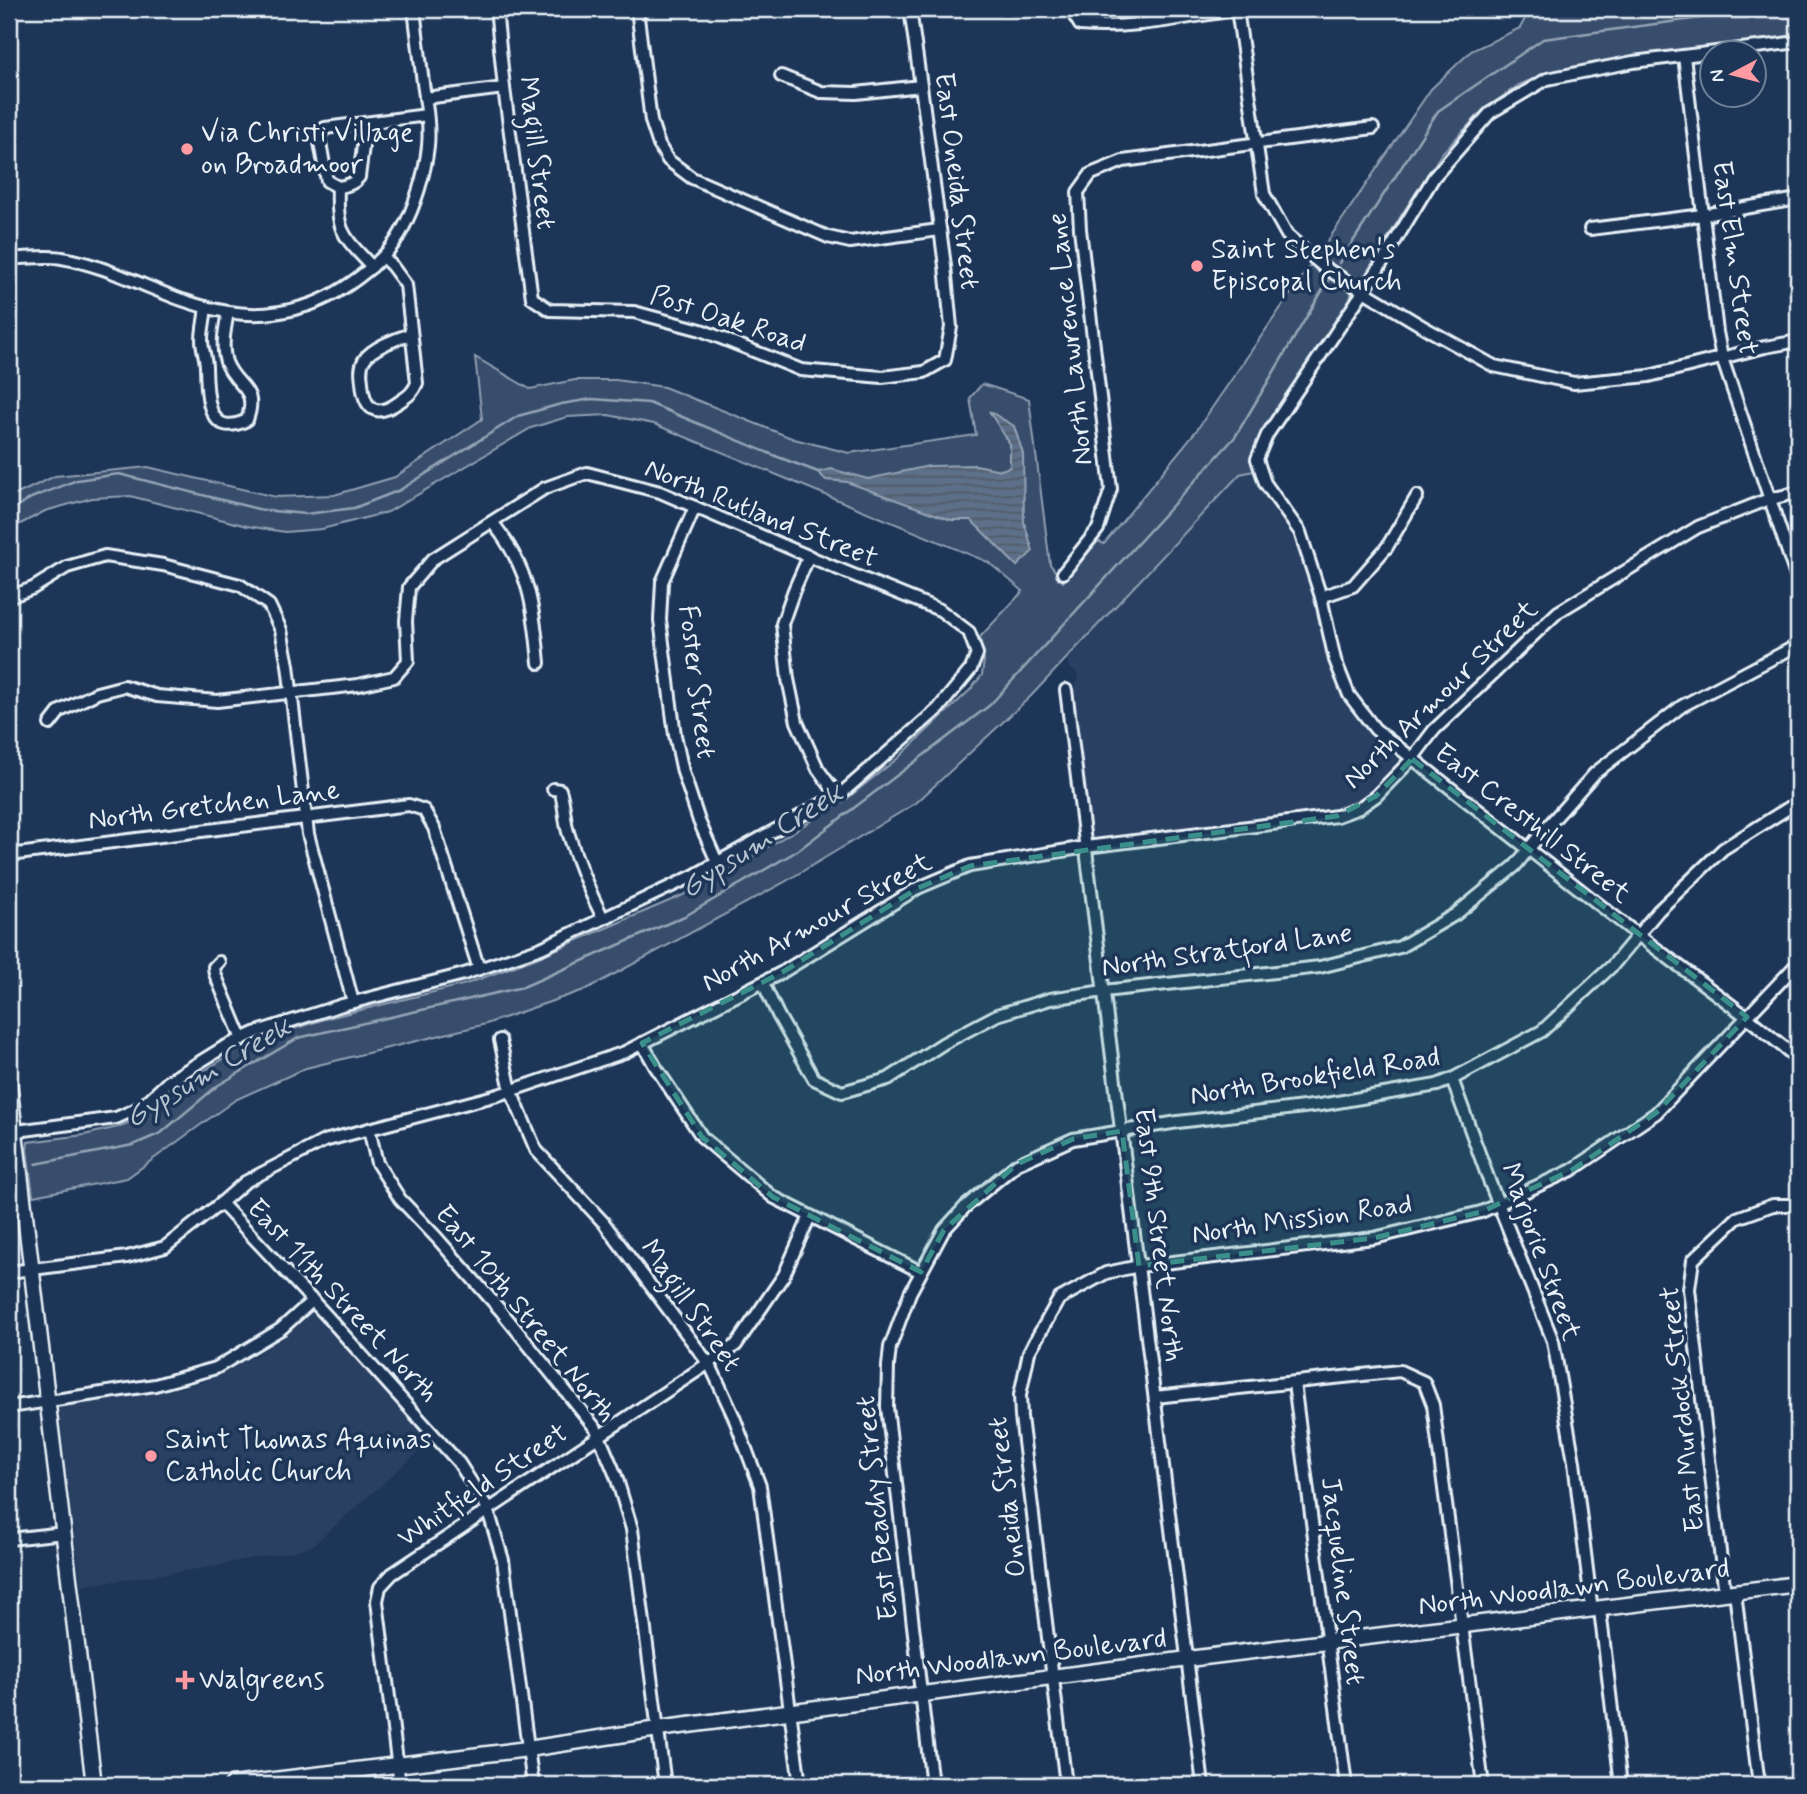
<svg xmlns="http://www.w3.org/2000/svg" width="1807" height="1794" viewBox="0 0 1807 1794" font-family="Mynerve,sans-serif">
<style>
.built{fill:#2a4162}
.green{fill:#374d6c;stroke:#909fb2;stroke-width:2}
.water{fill:url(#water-rules);stroke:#95a4b5;stroke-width:2}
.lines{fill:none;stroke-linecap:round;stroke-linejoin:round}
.stream{stroke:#95a4b5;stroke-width:2.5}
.minor-casing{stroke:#e8f1f8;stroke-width:16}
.major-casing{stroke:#e8f1f8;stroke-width:19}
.minor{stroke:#1d3557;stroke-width:10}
.major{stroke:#1d3557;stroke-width:14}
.marked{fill:#3a8f8a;fill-opacity:0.2;stroke:#3a8f8a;stroke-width:5;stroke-dasharray:14 9;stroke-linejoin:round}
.poi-dot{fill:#ff9aa2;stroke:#1d3557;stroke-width:2.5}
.labels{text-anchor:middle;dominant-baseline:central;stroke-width:7;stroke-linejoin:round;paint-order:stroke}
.poi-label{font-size:28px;fill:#e8f1f8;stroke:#1d3557;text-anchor:start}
.street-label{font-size:28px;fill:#e8f1f8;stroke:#1d3557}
.water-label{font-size:30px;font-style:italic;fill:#b7c4d1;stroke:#1d3557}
</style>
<defs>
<pattern id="water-rules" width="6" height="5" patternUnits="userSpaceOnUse" patternTransform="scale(1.75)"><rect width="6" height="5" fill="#5d7089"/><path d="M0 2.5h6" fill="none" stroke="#505a66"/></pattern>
</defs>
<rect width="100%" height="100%" fill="#1d3557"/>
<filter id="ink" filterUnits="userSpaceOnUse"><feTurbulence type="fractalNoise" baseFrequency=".0143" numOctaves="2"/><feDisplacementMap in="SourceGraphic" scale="14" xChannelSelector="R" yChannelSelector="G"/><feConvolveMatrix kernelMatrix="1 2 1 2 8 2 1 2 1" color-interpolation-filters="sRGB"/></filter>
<g filter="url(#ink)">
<g class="built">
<path d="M1254,471L1256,483L1295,542L1308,570L1326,651L1342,697L1365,728L1399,761L1400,766L1378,788L1364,799L1335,811L1099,841L1093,839L1090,834L1073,692L1079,678L1076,672L1069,667L1067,657L1240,474Z"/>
<path d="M312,1312L433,1439L312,1546L290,1552L242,1560L217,1566L81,1586L58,1403L172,1390L204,1382L257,1355L299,1325Z"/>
</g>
<g class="green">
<path d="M1592,9H1798V37L1601,61L1547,73L1519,85L1483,110L1442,153L1404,211L1362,280L1356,279L1318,255L1431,89L1471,51L1520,28L1527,15Z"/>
<path d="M1311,264L1345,286L1351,292V301L1261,434L1254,451V471L1240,474L1031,696L916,803L783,883L587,989L486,1024L306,1068L235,1100L127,1178L33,1196L27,1150L28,1142L84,1135L118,1127L140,1118L174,1089L235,1052L265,1038L328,1018L466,984L534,959L683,895L746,860L844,801L898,758L970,690L982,675L984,660L980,637L1023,591L988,562L654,424L608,415L567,417L531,428L388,512L322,529L285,532L247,526L130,496L92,498L45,511L9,530V498L55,476L148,467L276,497L334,495L395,477L482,419L475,357L530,389L575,380H616L664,387L794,439L849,453L976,435L970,398L982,384L1029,399L1050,564L1063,582L1098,541L1104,544L1196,431Z"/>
</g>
<path class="water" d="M989,411L1014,426L1023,454L1024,522L1033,551L1017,566L971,520H951L847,482L826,480L818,472L831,469L868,479L929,466L976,465L1001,470L1010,467V444Z"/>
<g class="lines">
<g class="stream">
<path d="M1339,263L1438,111L1543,39L1768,9"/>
<path d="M9,512L31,498L77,480L119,474L262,510L306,514L354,508L400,490L518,416L561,404L592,399L649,403L778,457L818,472"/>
<path d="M36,1164L133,1145L161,1133L217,1086L298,1038L523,987L687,915L797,851L990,705L1235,437L1328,281"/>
</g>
<defs>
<g id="minor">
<path d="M499,9L497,18L504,88L532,298L550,310L634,312L701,330L801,370L882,377L924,372L945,360L951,327L945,266L921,86L910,9"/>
<path d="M637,9L651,121L659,145L668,160L692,178L828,237L850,242L939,230"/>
<path d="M1070,9L1080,25C1134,30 1189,16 1242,9"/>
<path d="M1237,9L1264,194L1287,235L1325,268L1427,329L1494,366L1574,383L1649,376L1765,347L1798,341"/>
<path d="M1798,42L1633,62L1547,79L1490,113L1434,177L1377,271L1267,435L1257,459L1265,483L1300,532L1321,597L1335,660L1349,695L1375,729L1638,935L1747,1017L1798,1059"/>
<path d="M1684,56L1717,332L1722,358L1798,582"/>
<path d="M781,76L821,92L856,93L921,86"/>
<path d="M425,98L504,88"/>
<path d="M366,123L359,177C354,184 347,186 338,187L327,181L319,137L325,128L427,115"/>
<path d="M338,187C336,233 343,235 372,267"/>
<path d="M1590,229L1703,215L1798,199"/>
<path d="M383,257L392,266L406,285L417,383C413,393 408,396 399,402C375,419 364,409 362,382C361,374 360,367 364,360C371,348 398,338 411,334"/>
<path d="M9,258C26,259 45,255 62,258C120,268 170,303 228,312C252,316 279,314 302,307C336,298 385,263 401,232C415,207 425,174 428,146C430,125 426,103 423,83C420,58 417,33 414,9"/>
<path d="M206,307C205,318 202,329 202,340C202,349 206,358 206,367C207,393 206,440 247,420C259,387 236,388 226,362C221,346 225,328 228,312"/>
<path d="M695,507L662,582L660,620L675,735L683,772L699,821L717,862"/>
<path d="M492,522C529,567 534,606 539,663"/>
<path d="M809,556L794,590L782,624L788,679L797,722L818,769L837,795"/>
<path d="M1063,573L1098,529L1111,489L1080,229L1078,192L1091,174L1123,161L1373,128"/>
<path d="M9,597L33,588L67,567L105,556L163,565L240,585L269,605L281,630L288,665L308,834L353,1002"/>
<path d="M1321,597L1353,586L1387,547L1417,496"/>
<path d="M1066,690L1203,1785"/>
<path d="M553,789L560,790C565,804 564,819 568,832C577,862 589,891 603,918"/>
<path d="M9,855L409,805L424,810L434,828L479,969"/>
<path d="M219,962L214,967L215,974L242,1039"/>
<path d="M763,983L778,1015L814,1079L842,1092L888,1079L944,1043L997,1015L1050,999L1104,991L1320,967L1400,947L1456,914L1515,866L1540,835L1595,773L1682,706L1798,645"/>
<path d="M500,1040L511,1091L536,1150L604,1223L711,1367L734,1417L760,1486L800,1785"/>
<path d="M642,1043L655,1066L702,1137L773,1197L921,1272"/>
<path d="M1452,1079L1490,1183L1553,1341L1574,1462L1592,1611"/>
<path d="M369,1129L377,1163L400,1199L437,1238L502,1312L596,1429L616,1476L632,1529L665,1785"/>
<path d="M9,1132L116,1118L141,1107L169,1081L224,1047L257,1032L342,1005L464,974L541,948L693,876L843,792L938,709L971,669L977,654L969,632L940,610L836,568L660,492L587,473L545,488L433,559L409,587L406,621L408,661L394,677L358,685L217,701L157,696L124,686L97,693L60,711L50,724"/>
<path d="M221,1203L326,1315L459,1463L487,1507L503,1560L533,1785"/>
<path d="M9,1272L127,1257L165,1247L221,1203L245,1182L324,1141L498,1095L625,1052L781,973L918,888L970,866L1086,847L1337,816L1359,808L1376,796L1412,759L1434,730L1558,612L1698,527L1764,501L1798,492"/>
<path d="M1294,1383L1346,1785"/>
<path d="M1155,1397L1400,1371L1424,1382L1433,1405L1483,1785"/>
<path d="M9,1407L155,1385L216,1368L281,1329L313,1300"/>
<path d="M9,1539L64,1533"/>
<path d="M1735,1592L1759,1785"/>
<path d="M1725,1594L1689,1289L1693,1260L1737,1218L1773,1205H1798"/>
<path d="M1600,1610L1621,1785"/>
<path d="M400,1785L377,1601L380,1587L392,1574L736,1345L784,1275L810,1216"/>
<path d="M932,1785L887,1407L888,1366L890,1347L910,1293L944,1230L966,1206L1017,1164L1073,1139L1178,1122L1320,1105L1437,1085L1452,1079L1542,1031L1613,965L1658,911L1723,849L1798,802"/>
<path d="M1066,1785L1021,1417L1020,1395L1029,1352L1059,1299L1106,1273L1139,1266L1374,1238L1481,1212L1572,1170L1656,1113L1798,963"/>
</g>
<g id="major">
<path d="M9,1083L94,1785"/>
<path d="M232,1785L528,1749L658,1729L1188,1659L1798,1584"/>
</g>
</defs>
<use href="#minor" class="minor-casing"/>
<use href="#major" class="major-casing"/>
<use href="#minor" class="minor"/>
<use href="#major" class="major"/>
</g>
</g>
<path class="marked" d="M1412,759L1747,1017L1656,1113L1572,1170L1481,1212L1374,1238L1139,1266L1122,1131L1073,1139L1017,1164L944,1230L921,1272L773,1197L702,1137L642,1043L781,973L918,888L970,866L1337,816L1376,796Z"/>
<g class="poi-dot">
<circle cx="187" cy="149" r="7"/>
<circle cx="1197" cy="266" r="7"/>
<circle cx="151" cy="1456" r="7"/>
<path d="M181.5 1669.5h7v7h7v7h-7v7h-7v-7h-7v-7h7z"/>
</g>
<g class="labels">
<g class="poi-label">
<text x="201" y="133">Via Christi Village<tspan x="201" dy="32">on Broadmoor</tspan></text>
<text x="1211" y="250">Saint Stephen's<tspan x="1211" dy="32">Episcopal Church</tspan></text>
<text x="165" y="1440">Saint Thomas Aquinas<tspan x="165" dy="32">Catholic Church</tspan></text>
<text x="199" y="1680">Walgreens</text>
</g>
<g class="street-label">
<text transform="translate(536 153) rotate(83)">Magill Street</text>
<text transform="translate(956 181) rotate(83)">East Oneida Street</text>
<text transform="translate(1734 258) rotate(82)">East Elm Street</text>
<text transform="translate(728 320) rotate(18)">Post Oak Road</text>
<text transform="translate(1071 339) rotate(-96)">North Lawrence Lane</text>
<text transform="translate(761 514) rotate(22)">North Rutland Street</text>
<text transform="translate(696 682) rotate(83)">Foster Street</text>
<text transform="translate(1441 695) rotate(-44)">North Armour Street</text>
<text transform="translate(214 806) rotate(-7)">North Gretchen Lane</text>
<text transform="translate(1532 824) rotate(38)">East Cresthill Street</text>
<text transform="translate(817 923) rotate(-29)">North Armour Street</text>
<text transform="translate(1227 951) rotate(-8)">North Stratford Lane</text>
<text transform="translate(1315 1077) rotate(-9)">North Brookfield Road</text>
<text transform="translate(1302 1220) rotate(-8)">North Mission Road</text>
<text transform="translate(1158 1235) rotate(83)">East 9th Street North</text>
<text transform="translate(1540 1252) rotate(70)">Marjorie Street</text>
<text transform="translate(342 1301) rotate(47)">East 11th Street North</text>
<text transform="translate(690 1306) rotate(55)">Magill Street</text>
<text transform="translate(525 1314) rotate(51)">East 10th Street North</text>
<text transform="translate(1683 1409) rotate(-96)">East Murdock Street</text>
<text transform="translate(483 1486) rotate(-34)">Whitfield Street</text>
<text transform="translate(1008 1497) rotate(-97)">Oneida Street</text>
<text transform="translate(878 1508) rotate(-96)">East Beachy Street</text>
<text transform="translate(1342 1581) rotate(83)">Jacqueline Street</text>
<text transform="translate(1574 1588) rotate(-7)">North Woodlawn Boulevard</text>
<text transform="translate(1011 1658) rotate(-7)">North Woodlawn Boulevard</text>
</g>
<g class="water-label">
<text transform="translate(762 841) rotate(-33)">Gypsum Creek</text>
<text transform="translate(208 1073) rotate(-31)">Gypsum Creek</text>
</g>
</g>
<rect width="1807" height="1794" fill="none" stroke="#1d3557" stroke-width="35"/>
<rect x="18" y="18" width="1772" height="1759" fill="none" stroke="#e8f1f8" stroke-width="2.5" filter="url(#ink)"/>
<g transform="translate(1733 74) rotate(263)"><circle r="33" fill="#1d3557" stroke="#6e8097" stroke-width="2"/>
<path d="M0-5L12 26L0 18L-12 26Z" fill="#ff9aa2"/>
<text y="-10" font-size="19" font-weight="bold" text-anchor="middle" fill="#e8f1f8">N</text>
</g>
</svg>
